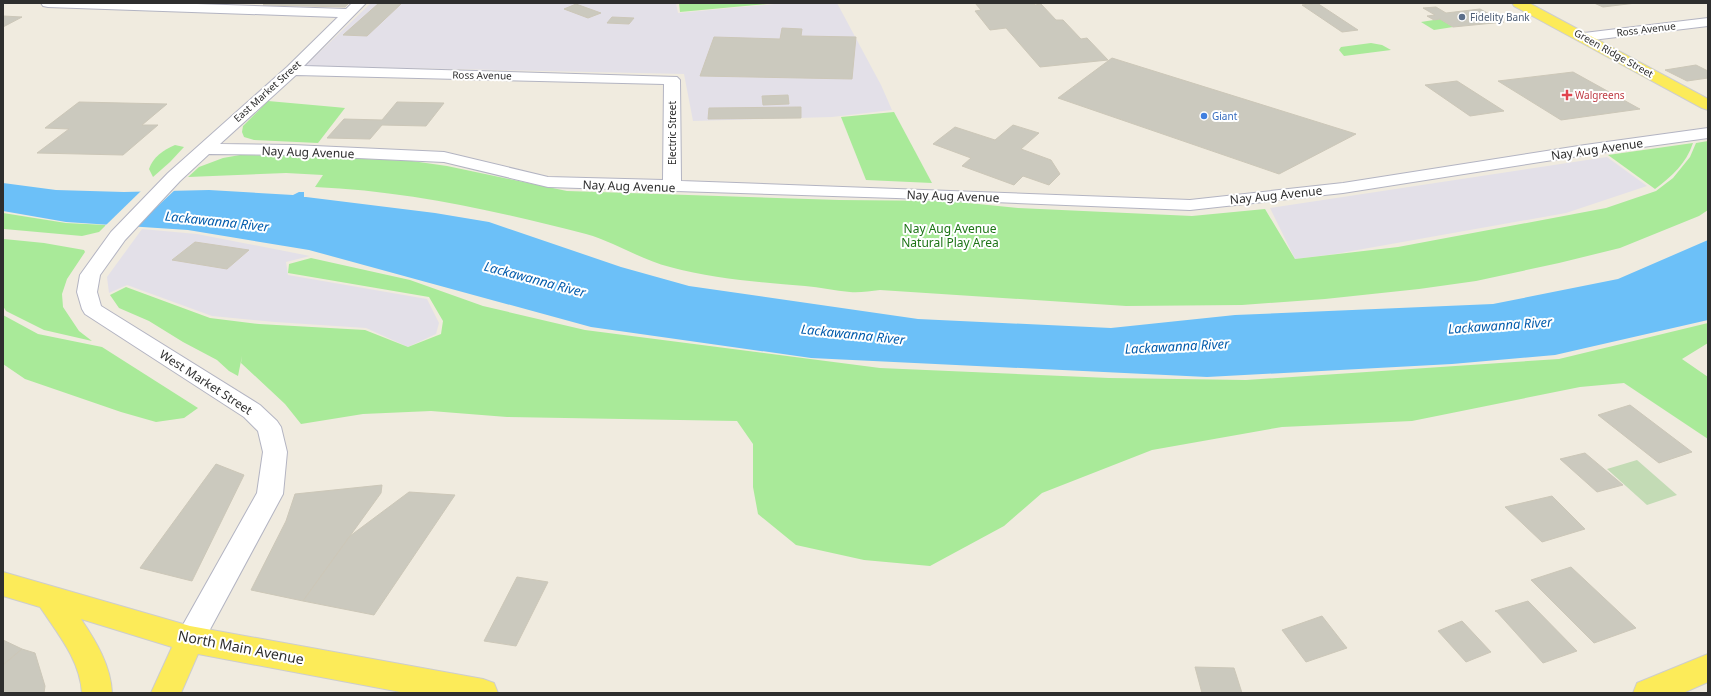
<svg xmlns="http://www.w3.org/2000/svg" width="1711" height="696" viewBox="0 0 1711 696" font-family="'Noto Sans',sans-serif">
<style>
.industrial{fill:#e3e0e8}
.green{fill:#a9ea99}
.cemetery{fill:#c3dbb5}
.water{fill:#6cc0f8}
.pier{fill:#f0ebdf}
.building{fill:#cbc9be;stroke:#ccc7b8}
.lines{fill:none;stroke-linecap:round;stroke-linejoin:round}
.minor-casing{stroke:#b3b4c2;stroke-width:2}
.major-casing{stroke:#cdcdcd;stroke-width:2}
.minor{fill:#fff;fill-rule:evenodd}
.major{fill:#fceb59;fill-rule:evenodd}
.service-dot{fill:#5c6f8a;stroke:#fff;stroke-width:1.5}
.health-dot{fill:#e0444e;stroke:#fff;stroke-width:1.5}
.shop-dot{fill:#3f7fe0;stroke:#fff;stroke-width:1.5}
.labels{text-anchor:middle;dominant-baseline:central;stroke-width:4;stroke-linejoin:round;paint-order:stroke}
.far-service-label{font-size:10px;fill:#4e5e75;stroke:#fff;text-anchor:start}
.far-street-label{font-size:10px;fill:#2e2e2e;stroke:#fff}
.far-health-label{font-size:10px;fill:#be3a42;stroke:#fff;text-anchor:start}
.far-shop-label{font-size:10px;fill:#366cbe;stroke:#fff;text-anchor:start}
.street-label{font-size:12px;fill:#2e2e2e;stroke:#fff}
.park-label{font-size:12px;fill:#1c7315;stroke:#fff}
.water-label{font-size:13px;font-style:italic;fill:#035cac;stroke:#fff}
.near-street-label{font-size:14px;fill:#2e2e2e;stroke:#fff}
</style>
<rect width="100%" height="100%" fill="#f0ebdf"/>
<g class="industrial">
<path d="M371,3H676L678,13L785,3H837L881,85L892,110L832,117L693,121L684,74L305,66Z"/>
<path d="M1607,157L1647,186L1566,213L1335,254L1295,259L1270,208Z"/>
<path d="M142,229L197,234L310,256L286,262L288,275L427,299L439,323L436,334L408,347L366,328L275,322L212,316L127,285L109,293L107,277Z"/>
</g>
<g class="green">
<path d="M679,3H777L680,12Z"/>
<path d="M1440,19L1453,27L1434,30L1421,22Z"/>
<path d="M1371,43L1382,45L1391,50L1344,56L1339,50L1341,47Z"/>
<path d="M268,101L335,107L345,108L318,143L254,140L244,137L242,132L243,126Z"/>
<path d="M894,112L932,183L866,180L841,117Z"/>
<path d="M1708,141V210L1699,216L1620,248L1559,263L1476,281L1419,289L1325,299L1242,305L1126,306L880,290C870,291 859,293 850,292C835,291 820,287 805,286C759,282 714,279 670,267C641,260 615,242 586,234C497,211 407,191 315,187L323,175L286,173L188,177L199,167L223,158L240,155L292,156L412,161L447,166L567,191L839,200L948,201L1018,208L1192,216L1265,209L1295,259L1398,247L1606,208L1656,191L1673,178L1690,157L1696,143Z"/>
<path d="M1693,143C1686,164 1672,176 1655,189L1608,155Z"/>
<path d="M175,145L184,147L170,162L153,177L149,169C153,157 163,150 175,145Z"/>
<path d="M3,213L66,223L106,225L99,232L82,236L4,229V219L3,224Z"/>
<path d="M4,239L44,243L84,250L85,252L67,279L62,294L63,307L79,331L92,341L44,330L6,311L3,306Z"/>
<path d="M311,258L410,280L483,306L585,330L880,368L1109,378L1246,380L1559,359L1708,323V343L1682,359L1708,377V439L1624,383L1580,387L1412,421L1282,427L1152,450L1042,493L1004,526L930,566L864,560L796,545L758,514L753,487V444L737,421L507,417L431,411L363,414L301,424L285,404L241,363L242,356L238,376L229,371L217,360L183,342L149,321L119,308L110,295L126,287L210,318L259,324L365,330L408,347L441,334L443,321L429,297L288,273L289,264Z"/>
<path d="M3,315L38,334L102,347L198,408L184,418L156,422L121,412L25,379L3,364Z"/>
</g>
<path class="cemetery" d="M1637,460L1677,495L1647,505L1607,469Z"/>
<path class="water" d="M3,183L56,190L124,192L209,190L293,195L299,192H304V197H306L435,213L489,222L621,267L689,286L918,319L1111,328L1235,315L1493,304L1618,279L1708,240V320L1555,355L1452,364L1207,377L811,358L591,327L309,250L188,230L66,222L3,211Z"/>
<path class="pier" d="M176,189L134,228L105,226L142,190Z"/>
<g class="building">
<path d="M266,3H349L345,7L263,5Z"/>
<path d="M379,3H402L367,36L343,35Z"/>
<path d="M975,3H1032L1035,5L1041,4L1056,20H1063L1081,39L1087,38L1108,60L1040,67L1006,28L990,30L975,11L981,10Z"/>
<path d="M1317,3L1358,30L1342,32L1302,5Z"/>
<path d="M1594,3H1636L1603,7Z"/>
<path d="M576,4L601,13L588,18L564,9Z"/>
<path d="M1436,7L1446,13L1480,9L1504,22L1453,27L1440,19L1434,20L1427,16L1435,15L1423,8Z"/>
<path d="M3,16L22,17L3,27Z"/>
<path d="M612,17L634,18L629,24L607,23Z"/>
<path d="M782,28L802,29L801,36L856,37L852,79L700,76L714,37L780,39Z"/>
<path d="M1112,58L1356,134L1279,174L1058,98Z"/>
<path d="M1696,65L1708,71V78L1687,81L1665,70Z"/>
<path d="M1573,72L1638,108L1640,109L1561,120L1498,81Z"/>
<path d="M1457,81L1504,111L1470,116L1425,85Z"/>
<path d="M788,95L789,104L763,105L762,96Z"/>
<path d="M79,102L167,104L142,125H158L123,155L37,153L69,129L45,128Z"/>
<path d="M397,102L444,103L426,126L382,125L370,139L327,138L344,119L382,120Z"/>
<path d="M801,107V118L708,119L709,108Z"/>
<path d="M1013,125L1039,133L1021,149L1051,160L1060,174L1049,185L1023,176L1014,185L962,166L971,158L933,144L955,127L995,140Z"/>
<path d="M195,242L249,250L227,269L172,260Z"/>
<path d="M1630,405L1692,452L1659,463L1598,415Z"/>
<path d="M1585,453L1623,485L1597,492L1560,459Z"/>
<path d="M216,464L244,475L192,581L140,568Z"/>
<path d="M382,485L381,493L303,601L251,590L286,521L295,494Z"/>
<path d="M409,492L455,495L374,615L303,601L350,536Z"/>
<path d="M1552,496L1585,529L1542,542L1505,507Z"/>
<path d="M1571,567L1636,628L1594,643L1531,580Z"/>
<path d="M517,577L548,582L516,646L484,641Z"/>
<path d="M1528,601L1577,651L1543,663L1497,612L1495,611Z"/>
<path d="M1322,616L1347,648L1306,662L1282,630Z"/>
<path d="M1462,621L1491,652L1466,662L1438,631Z"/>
<path d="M3,640L22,649L3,665Z"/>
<path d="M22,649L35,653L45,686L44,693H3V665Z"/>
<path d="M1195,667L1234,668L1242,693H1202Z"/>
</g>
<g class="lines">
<defs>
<g id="minor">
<path d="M41,3H167L346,9L352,3H366L304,66L677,77L680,80L681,181L1190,200L1343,183L1585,145L1708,128V138L1585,155L1343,193L1190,210L896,198L548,187L444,162L293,155L209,154L180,181L125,240L100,275L97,292L101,306L260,405L277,421L281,427L287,452L283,494L200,648L190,652L180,648L175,639L257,493L263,452L258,431L244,417L85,314L82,309L77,292L80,275L111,232L168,173L287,67L338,17L48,7L43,6ZM296,75L664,84L663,180L548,177L444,152L293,145L220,144Z"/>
<path d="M1708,18V26L1584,41L1579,40L1577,37L1579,34L1584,33Z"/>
</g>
<g id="major">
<path d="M1512,3H1529L1708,99V110L1702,108L1514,6Z"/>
<path d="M3,572L190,626L483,679L494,683L498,693H406L198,654L181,693H151L172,647L81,619C96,641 111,666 112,693H82C80,660 58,634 40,607L3,596Z"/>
<path d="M1708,654V682L1683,693H1633L1637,683Z"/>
</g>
</defs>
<use href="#minor" class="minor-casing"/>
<use href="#major" class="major-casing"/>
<use href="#minor" class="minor"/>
<use href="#major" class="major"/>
</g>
<circle class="service-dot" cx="1462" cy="17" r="4"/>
<path class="health-dot" d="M1565 89h4v4h4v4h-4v4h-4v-4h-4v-4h4z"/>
<circle class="shop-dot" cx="1204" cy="116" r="4"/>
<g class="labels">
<g class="far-service-label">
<text x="1470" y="17">Fidelity Bank</text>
</g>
<g class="far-street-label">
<text transform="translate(1646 29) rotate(-7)">Ross Avenue</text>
<text transform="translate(1614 53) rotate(29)">Green Ridge Street</text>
<text transform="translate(482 75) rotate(1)">Ross Avenue</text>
<text transform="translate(267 91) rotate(-42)">East Market Street</text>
<text transform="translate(672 133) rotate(-90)">Electric Street</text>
</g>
<g class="far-health-label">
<text x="1575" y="95">Walgreens</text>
</g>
<g class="far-shop-label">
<text x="1212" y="116">Giant</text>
</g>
<g class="street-label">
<text transform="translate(1597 149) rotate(-8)">Nay Aug Avenue</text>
<text transform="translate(308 152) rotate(2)">Nay Aug Avenue</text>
<text transform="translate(629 186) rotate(2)">Nay Aug Avenue</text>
<text transform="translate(1276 195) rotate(-6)">Nay Aug Avenue</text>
<text transform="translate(953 196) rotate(2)">Nay Aug Avenue</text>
<text transform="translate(206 382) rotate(33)">West Market Street</text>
</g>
<g class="park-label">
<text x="950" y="228">Nay Aug Avenue<tspan x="950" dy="14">Natural Play Area</tspan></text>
</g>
<g class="water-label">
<text transform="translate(217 221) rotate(6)">Lackawanna River</text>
<text transform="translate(535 279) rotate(15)">Lackawanna River</text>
<text transform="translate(1500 325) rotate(-4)">Lackawanna River</text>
<text transform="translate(853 334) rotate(6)">Lackawanna River</text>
<text transform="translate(1177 346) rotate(-3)">Lackawanna River</text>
</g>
<g class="near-street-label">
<text transform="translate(241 647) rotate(11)">North Main Avenue</text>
</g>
</g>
<rect width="1711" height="696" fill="none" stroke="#2e2e2e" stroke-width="8"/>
</svg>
